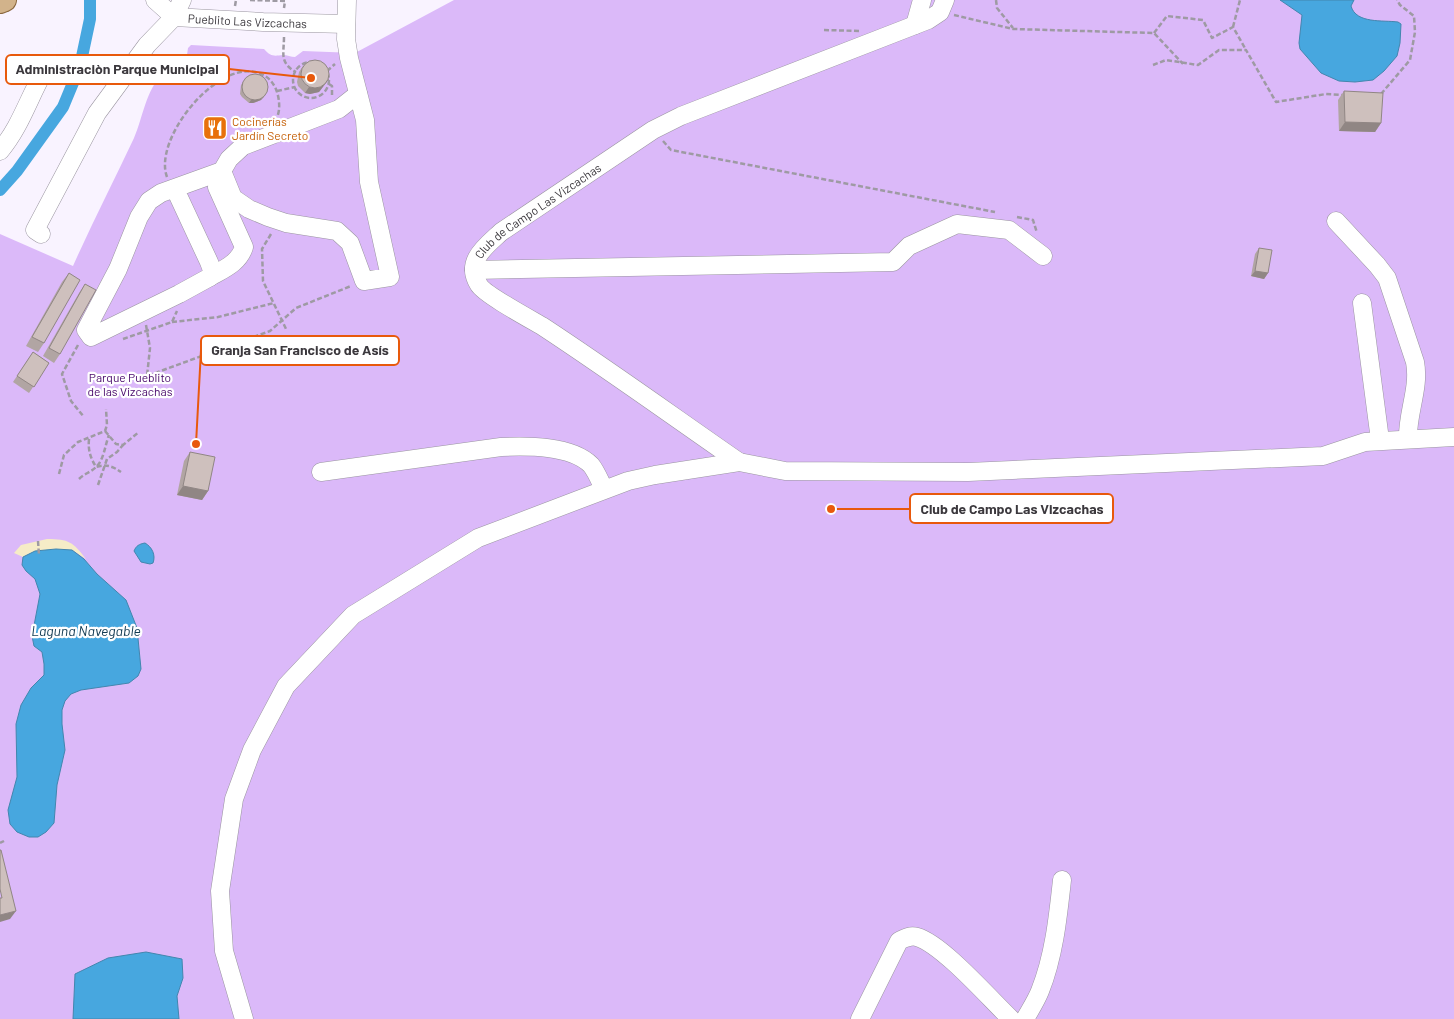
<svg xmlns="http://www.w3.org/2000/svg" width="1454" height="1019" viewBox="0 0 1454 1019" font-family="Barlow,sans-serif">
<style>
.green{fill:#dbb9f9}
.sand{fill:#f6ecc7}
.water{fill:#47a7df;stroke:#4386ae}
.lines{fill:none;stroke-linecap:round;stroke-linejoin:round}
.canal{stroke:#47a7df;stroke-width:12}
.minor-casing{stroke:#9a95a0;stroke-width:19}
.major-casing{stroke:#8a673e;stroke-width:24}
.path{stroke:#9e9aa3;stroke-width:2.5;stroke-dasharray:5 2.5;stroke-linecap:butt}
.minor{stroke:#fff;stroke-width:18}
.major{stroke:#d2b38b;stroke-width:22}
.wall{fill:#b1a5a3}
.shaded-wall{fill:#908684}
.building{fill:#cec0bd;stroke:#908684}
.labels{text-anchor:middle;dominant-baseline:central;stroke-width:4.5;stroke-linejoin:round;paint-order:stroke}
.street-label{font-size:12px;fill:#3b383d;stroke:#fff}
.food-label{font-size:12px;fill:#c56008;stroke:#fff;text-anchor:start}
.park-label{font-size:12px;fill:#460669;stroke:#fff}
.water-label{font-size:14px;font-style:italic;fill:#133b53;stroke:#fff}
.leader{fill:none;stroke:#e8590c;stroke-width:2}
.callout-dot{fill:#e8590c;stroke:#fff;stroke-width:2}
.callout{fill:#fff;stroke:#e8590c;stroke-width:2}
.callout-label{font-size:14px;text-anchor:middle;font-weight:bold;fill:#3b383d}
</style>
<rect width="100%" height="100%" fill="#f9f3ff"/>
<path class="green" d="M454,0H1454V1019H0V234L73,266C92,223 114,181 134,138C143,117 146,90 162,75L184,76L188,48L191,45L264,49C271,57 274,56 283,55C287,55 291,57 295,57L303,51L355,53Z"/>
<path class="sand" d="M47,539C69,539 73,542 86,559L72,550L35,551L23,557L14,553L21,545Z"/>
<g class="water">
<path d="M1280,0H1354L1351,6C1356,24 1383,20 1398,22L1401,24L1400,43L1397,56L1384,71L1373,80L1355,82L1339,81L1321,73L1300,49L1299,43L1302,15Z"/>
<path d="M145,543C152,547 156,555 153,563L150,564L141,562L134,551C136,546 139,544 145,543Z"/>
<path d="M56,549L72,550L84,559L97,574L126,600L137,628L141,669L138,676L129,683L81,690L71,694L65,701L62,710V724L65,750L57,785L54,823L46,832L38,837H29L17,832L10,824L8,810L17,777L16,724L21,705L31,688L44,675V664L42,652L34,646L32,636L40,594L35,579L26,571L22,565L23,557L35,551Z"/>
<path d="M146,952L182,959L183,978L177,996L179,1019H73L75,974L108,958Z"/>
</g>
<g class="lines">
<path class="canal" d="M0,190L17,171L63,107L80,66L90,19V0"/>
<defs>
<g id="minor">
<path id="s1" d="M155,0L174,17L263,22L346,24"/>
<path d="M915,25L922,0"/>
<path d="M0,151C20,127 28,100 43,73"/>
<path d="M222,171L233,198L249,209L268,217L286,223L337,231L350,243L364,281L390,277L369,182L365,120L349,58L346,39L347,0"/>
<path d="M175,189L209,262L212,270L210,277L179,294L91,337L86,330L118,269L139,217L149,201L161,193L222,171L229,159L243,146L339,109L358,94"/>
<path d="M1336,221L1377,265L1387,278L1415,362C1420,388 1407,413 1408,439"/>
<path d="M41,234L35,230L97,113L147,45L174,17L182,0"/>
<path d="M474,270L893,262L909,246L957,224L1009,230L1043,256"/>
<path d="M210,277C224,269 239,263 244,247L217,187"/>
<path d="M1362,303L1380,440"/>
<path id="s2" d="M739,462C674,417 609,370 542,326C530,319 484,294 479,285C464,261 486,246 501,232L653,130L681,116L928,20L940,12L945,0"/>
<path d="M321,472L501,447C527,446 571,445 591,465C596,471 600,481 604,489"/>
<path d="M244,1019L224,951L220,891L234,799L252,750L286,686L353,615L478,538L628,481L655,475L739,462L785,471L968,472L1323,456L1365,442L1454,437"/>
<path d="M860,1019L899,941C905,938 910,935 917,937C942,944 990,999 1011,1019"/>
<path d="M1025,1019C1030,1010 1036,1001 1040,991C1054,956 1058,917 1062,880"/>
</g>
<path id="major" d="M0,2L5,0"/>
</defs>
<use href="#minor" class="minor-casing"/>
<use href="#major" class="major-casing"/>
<g class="path">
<path d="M250,0L285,1L284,8"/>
<path d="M996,0L997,8L1013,28"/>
<path d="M235,6L236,0"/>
<path d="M954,15L1013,29L1154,33L1183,64"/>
<path d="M1233,27L1240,0"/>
<path d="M824,30L860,31"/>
<path d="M1154,33L1167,16L1203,20L1212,38L1233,27L1246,50"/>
<path d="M284,37C284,53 279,63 296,72"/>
<circle cx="311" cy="80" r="18"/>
<path d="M1153,65L1166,60L1198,65L1219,50H1246L1276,102L1326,94L1343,95"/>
<path d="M327,71L335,64"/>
<path d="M329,84L332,86V96"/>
<path d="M277,91L295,87"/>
<path d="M1381,94L1410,60L1415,32L1414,16L1400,5L1397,0"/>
<path d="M663,141L671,150L995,212"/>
<path d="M167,177C153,140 214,63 255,72C265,75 270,78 275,87C279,95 281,109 277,117"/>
<path d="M1017,217L1033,220L1037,233"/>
<path d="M271,234L262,249L263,281L287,331"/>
<path d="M172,322L218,317L274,303"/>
<path d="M146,325L150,348L147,376L270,331L296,308L351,286"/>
<path d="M123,339L172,322L177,311"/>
<path d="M78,345L62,374L71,401L84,417"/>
<path d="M105,431L116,444L123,445L139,432"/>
<path d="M89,439C88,450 90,457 96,467C107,464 112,466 121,472"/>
<path d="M59,474L64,455L78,442L105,431L107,425L106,409"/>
<path d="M79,479C84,474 91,472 96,467C104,460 105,445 109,435"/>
<path d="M98,485L107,459L117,452L123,445"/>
<path d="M38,541L39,555"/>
<path d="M0,843L4,841"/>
</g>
<use href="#minor" class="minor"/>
<use href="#major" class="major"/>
</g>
<g class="wall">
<path d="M303,66L329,79L319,92L310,94L305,93L298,86L297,82L299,72Z"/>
<path d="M243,82L264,97L261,100L253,103H249L242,97L240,94L241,85Z"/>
<path d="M1344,91L1381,123L1375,132L1339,131L1338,100Z"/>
<path d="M1259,248L1268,273L1264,279L1251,276L1255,254Z"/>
<path d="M69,273L44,343L38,352L26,346L62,282Z"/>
<path d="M85,284L60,354L54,363L43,356L79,293Z"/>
<path d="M33,352L49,363L29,393L13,382Z"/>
<path d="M190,452L208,491L202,500L177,495L184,461Z"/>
</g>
<g class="shaded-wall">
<path d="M329,79L319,92L310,94L305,93L309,87Z"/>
<path d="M266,94L261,100L253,103H249L251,100Z"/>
<path d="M1345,122L1381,123L1375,132L1339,131Z"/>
<path d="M1255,271L1268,273L1264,279L1251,276Z"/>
<path d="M183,486L208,491L202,500L177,495Z"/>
<path d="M16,911L10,919L0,922V915Z"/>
</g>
<g class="building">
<circle cx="315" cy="74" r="14"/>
<circle cx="255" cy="87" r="13"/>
<path d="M1344,91L1383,93L1381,123L1345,122Z"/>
<path d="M1259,248L1272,250L1268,273L1255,271Z"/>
<path d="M69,273L80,280L44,343L32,337Z"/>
<path d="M85,284L96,290L60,354L49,348Z"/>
<path d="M33,352L49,363L34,387L17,376Z"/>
<path d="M190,452L215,457L208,491L183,486Z"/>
<path d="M0,850H1L16,911L0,915V898H2L0,889Z"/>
</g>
<defs>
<symbol id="restaurant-square" viewBox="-11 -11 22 22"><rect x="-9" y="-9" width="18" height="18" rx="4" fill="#e8710a" stroke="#fff"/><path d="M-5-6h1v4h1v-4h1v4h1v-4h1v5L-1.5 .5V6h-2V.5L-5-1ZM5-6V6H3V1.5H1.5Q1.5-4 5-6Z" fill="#fff"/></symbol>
</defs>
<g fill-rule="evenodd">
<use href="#restaurant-square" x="201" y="114" width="28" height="28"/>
</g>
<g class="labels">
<g class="street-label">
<text stroke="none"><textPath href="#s1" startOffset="99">Pueblito Las Vizcachas</textPath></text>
<text stroke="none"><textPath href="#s2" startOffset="421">Club de Campo Las Vizcachas</textPath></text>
</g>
<g class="food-label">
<text x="232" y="121">Cocinerías<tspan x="232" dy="14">Jardín Secreto</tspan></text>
</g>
<g class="park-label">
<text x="130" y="377">Parque Pueblito<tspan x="130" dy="14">de las Vizcachas</tspan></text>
</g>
<g class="water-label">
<text x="86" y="630">Laguna Navegable</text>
</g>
</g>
<path class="leader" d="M311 78L229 69M196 444L201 350M831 509L910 509"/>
<g class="callout-dot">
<circle cx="311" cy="78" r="5"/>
<circle cx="196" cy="444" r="5"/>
<circle cx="831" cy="509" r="5"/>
</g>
<g class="callout">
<rect x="6" y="55" width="223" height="29" rx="5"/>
<rect x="201" y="336" width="198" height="29" rx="5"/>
<rect x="910" y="494" width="203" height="29" rx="5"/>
</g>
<g class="callout-label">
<text x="117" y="74">Administraciòn Parque Municipal</text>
<text x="300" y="355">Granja San Francisco de Asís</text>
<text x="1012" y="514">Club de Campo Las Vizcachas</text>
</g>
</svg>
